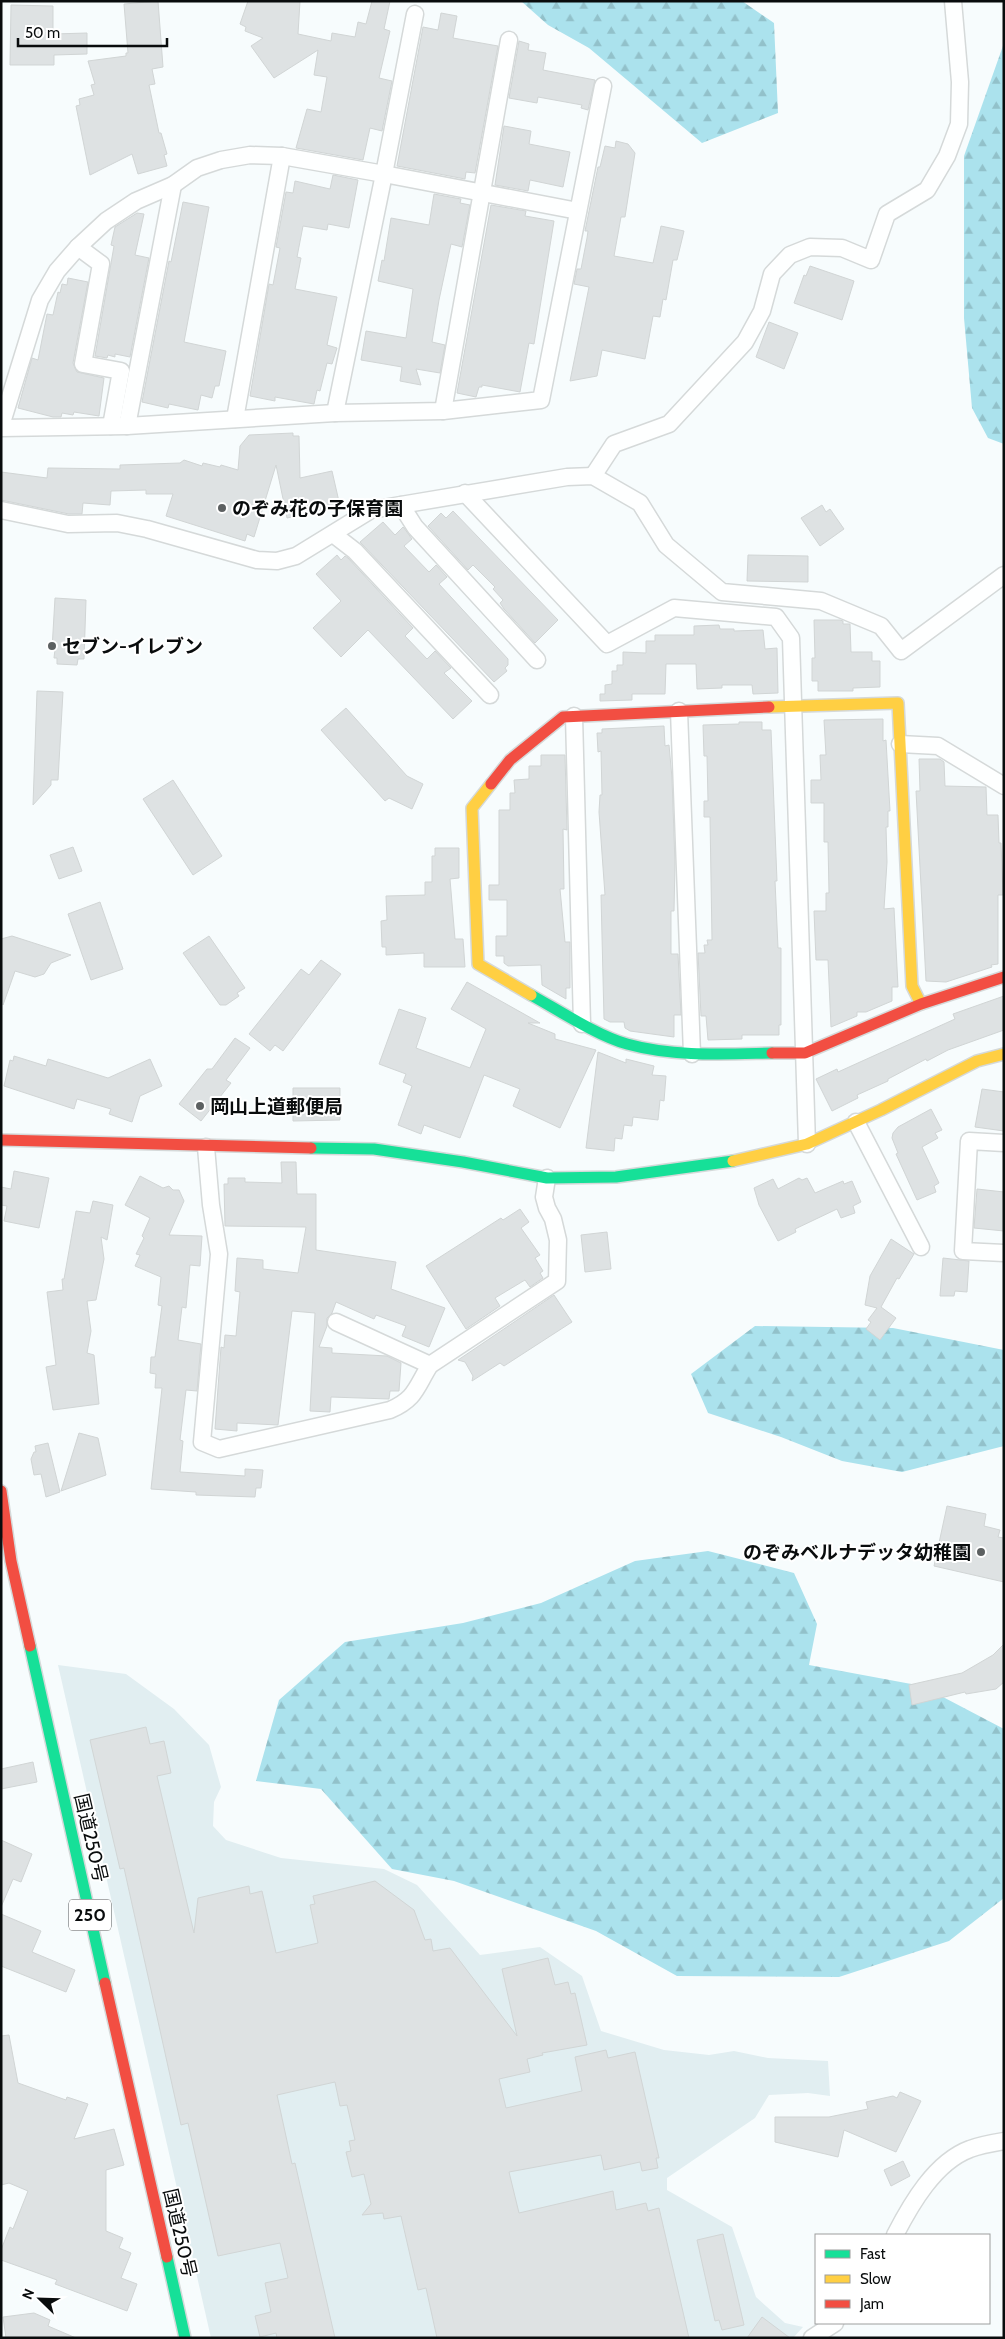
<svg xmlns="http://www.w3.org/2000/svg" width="1005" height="2339" viewBox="0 0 1005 2339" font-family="Cabin,'Noto Sans JP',sans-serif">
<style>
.built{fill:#e1eef1}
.forest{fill:url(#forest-firs)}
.building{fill:#dee2e3;stroke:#d1d5d5}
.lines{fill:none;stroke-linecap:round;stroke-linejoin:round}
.street-casing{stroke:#d5d9d9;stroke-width:19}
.fast-casing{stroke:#d5d9d9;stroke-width:14}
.slow-casing{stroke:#d5d9d9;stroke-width:14}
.jam-casing{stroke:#d5d9d9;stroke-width:14}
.street{stroke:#feffff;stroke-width:16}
.fast{stroke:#16e098;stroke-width:11}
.slow{stroke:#ffcf43;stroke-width:11}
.jam{stroke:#f24e42;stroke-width:11}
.poi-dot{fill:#5c6061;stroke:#fff;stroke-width:2}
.labels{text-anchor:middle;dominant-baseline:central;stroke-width:4;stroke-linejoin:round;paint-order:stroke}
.shield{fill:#fff;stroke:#535556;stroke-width:1}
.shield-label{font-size:18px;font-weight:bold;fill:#090c0d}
.poi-label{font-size:19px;font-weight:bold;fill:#090c0d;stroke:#fff;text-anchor:start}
.street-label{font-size:19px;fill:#090c0d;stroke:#fff}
</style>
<defs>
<pattern id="forest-firs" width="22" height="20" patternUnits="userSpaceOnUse" patternTransform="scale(1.25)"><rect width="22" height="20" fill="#abe2ed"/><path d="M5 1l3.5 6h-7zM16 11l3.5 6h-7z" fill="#92c1ca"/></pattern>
</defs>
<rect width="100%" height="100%" fill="#f7fcfd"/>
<path class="built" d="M58,1665L126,1674L174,1709L209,1745L221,1787L214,1802L213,1826L226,1840L281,1858L384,1869L417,1885L480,1955L540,1947L582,1976L601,2031L664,2050L709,2055L734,2051L768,2058L828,2061L830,2096L808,2093L769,2095L755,2118L667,2178V2190L732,2227L756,2297L785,2323L803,2327L793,2338H211Z"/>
<g class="forest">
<path d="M521,1H742L774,23L778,113L702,143L589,48L548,25Z"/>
<path d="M1004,43V444L988,438L972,408L964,318V156Z"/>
<path d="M755,1326L893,1328L1004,1350V1446L902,1472L842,1461L781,1437L708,1413L691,1374Z"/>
<path d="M708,1551L794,1573L817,1624L809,1665L922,1686L1004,1729V1898L949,1941L839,1977L677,1976L596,1931L454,1881L392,1869L321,1789L256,1781L279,1700L345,1642L463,1623L541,1603L635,1561Z"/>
</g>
<g class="building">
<path d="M158,1L163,67L152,69L155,84L149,85L159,133H161L167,154L164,155L167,166L138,174L132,154L90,175L76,106L80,105L79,99L94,95L91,85L95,84L88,61L126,56V53H128L124,4Z"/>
<path d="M248,1H300L298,34L331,41L332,33L355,37L358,22L366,24L372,1H390L384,29L390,31L379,78L392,81L382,131L370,128L363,160L296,148L307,109L321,112L327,77L314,75L318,50L274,78L251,46L263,38L245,31L246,27L240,24Z"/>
<path d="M11,5L53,6V34L87,33V54L54,55V65H10Z"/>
<path d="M441,13L457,16L453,38L498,46L475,173L466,172L465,179L397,166L423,27L438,30Z"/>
<path d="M519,41L529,44L528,50L546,53L543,70L595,80L588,110L581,108L582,105L538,97L537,103L509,98Z"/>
<path d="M504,126L531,131L529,144L570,152L563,187L530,180L528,191L495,185Z"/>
<path d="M616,141L628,144L635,153L625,217H621L614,256L653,263L661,226L684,231L677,260H673L666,300L663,299L660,317L653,316L645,359L602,350L597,376L570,381L589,287L574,284L577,269H581L587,238L588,231H585L598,167H600L605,146L615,148Z"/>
<path d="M333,175L358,180L349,228L328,224L327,230L303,226L297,257L301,258L295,289L337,297L327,345L337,348L332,364L327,363L320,391L317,390L314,404L275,397V401L250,396L269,284L273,285L280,248L276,247L286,192L293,193L295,181L330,189Z"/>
<path d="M434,194L461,199L460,203L470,205L462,247L451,244L439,300L432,342L445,345L440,373L416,369L421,385L400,381L402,367L361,360L366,331L406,338L413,289L378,281L382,260L384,261L391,218L429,225Z"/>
<path d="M183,202L209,207L184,342L226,351L219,386H215L212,398L201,395L198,410L169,404L168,408L142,402L169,261L171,262Z"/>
<path d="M491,205L526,211L525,216L554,221L534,344L529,343L520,392L482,385V387H479L476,397L457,393Z"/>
<path d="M137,213L144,214L135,255L149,258L130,357L115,354V357L108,355L107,358L95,356L114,246L111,245L115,227Z"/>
<path d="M810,266L854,281L842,320L794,303L804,275L806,276Z"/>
<path d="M68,278L88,282L73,363L77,372L104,378L99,416L74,412L73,415L62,413L61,417H53L18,408L32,358L38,360L47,314L53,315L58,292L60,293L62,284L67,285Z"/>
<path d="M769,322L798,333L784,369L756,357Z"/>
<path d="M293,433V436H299L300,478L332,471L340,506L287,518L276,465L254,537L247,534L245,541L166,516L173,494H146V490L111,491L110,505L83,503L82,514H69L1,500V472L47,478L48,468L120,469V465L180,463L184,460L202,466L203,463L220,467L221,465L238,470L240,446L249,435Z"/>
<path d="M822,505L826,512L830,509L844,529L820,546L801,518Z"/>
<path d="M453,511L558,620L535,643L504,609L500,603L503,600L493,589L495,587L473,565L468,570L428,526L441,513L446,518Z"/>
<path d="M383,522L395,535L403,527L404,528L412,539L404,546L429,572L436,565L447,577L439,584L508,659V665L505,668L507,671L494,682L360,542Z"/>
<path d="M337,555L341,560L345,556L348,558L413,628L405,636L427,659L435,651L451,668L444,673L472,701L453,719L368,630L341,657L313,628L341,601L316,574Z"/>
<path d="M748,555L808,556V582L747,581Z"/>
<path d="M55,598L86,600L84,659H78L77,665L57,664V658H54L55,649H52Z"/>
<path d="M814,620H840L843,621V624H850L851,652H872V661H880V687L853,688V691H818V681H812V658H815Z"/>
<path d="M719,625L720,629H734V631L763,630L765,649L777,648L778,693L753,694L752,685H722V688L697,689L696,664H666L665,694H632V700L600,701V694H605V685L612,684V671H617V665H623V652L646,653V641H655V635H694V626Z"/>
<path d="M37,691L63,692L58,780H51V785L33,805Z"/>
<path d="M346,708L407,776L423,784L412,809L389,798L385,801L321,730Z"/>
<path d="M883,719V741L886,740L890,811H888V827H886L887,862L884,909L894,908L898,987H892V1001L866,1012H857V1016L831,1027L828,960H816L814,911H826V893H829L828,842H824V803H811V780H821L820,755H826L824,720Z"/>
<path d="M739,722H762V730H771L777,881H775L778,948H781V1025H779V1035H742V1039L708,1040L706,1016H701L698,953H705L704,945H708L707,940H712L710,817H704V801H708L707,756H704L703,725L739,724Z"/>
<path d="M664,726L665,746L669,745L672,778L675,863L674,911H671V954H678L681,1015H674V1037L630,1031L625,1028L624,1022H610L604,1019L601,895H605L599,812L600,795H602L601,751L598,752L597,733H602V729Z"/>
<path d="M541,755H565L567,830L563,829L564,889H560L565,942H570V988H566V999L542,985L541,965L508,966L504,963V956H496V936H507V900H489V885H499V810H510V793H515L514,780L529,779V766H541Z"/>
<path d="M919,759H940L944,762L945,786L986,787L987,815H998L999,843H1001L1003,895H998V964L991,965L992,967L946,982L926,981L916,791H920Z"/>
<path d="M173,780L222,856L193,875L143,799Z"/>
<path d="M73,847L82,871L59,879L50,855Z"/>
<path d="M435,848H459V878L450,879L455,939H463L465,967H424V953L386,955V947H382L381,921L387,920L386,896L425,895V882H432V856H435Z"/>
<path d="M100,902L123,969L91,980L68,914Z"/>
<path d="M12,936L71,955L51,963L44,974L35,977L15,971L3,1005L1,939Z"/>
<path d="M209,936L245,988L237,993L239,996L226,1005H220L183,953Z"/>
<path d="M321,960L341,974L283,1051L275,1045L270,1051L249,1034L301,969L309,975Z"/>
<path d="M467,982L540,1023H528L555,1034V1039L596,1050L560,1128L513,1106L520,1089L484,1075L460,1138L424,1125L421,1134L398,1125L412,1086L403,1082L406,1074L379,1064L399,1009L426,1018L416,1048L470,1068L486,1029L451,1009Z"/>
<path d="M1004,996V1030L948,1050L927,1061L926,1059L888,1079V1081L857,1095L858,1098L832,1111L816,1079L837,1069L838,1072L955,1019L953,1014Z"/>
<path d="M235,1038L250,1048L226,1080L231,1083L201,1121L179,1104L207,1069H212Z"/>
<path d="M598,1052L626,1063V1059L654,1066L652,1075L666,1076L664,1101L660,1100L658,1120L633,1117L632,1126L624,1125L622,1139L615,1138L614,1151L586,1148Z"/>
<path d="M14,1056L46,1066L48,1059L108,1078L150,1059L162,1086L140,1096L132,1122L109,1114L111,1109L77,1099L74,1109L4,1086L10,1060L13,1061Z"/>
<path d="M293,1088H340V1120L293,1121Z"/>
<path d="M982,1089L1004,1092V1131L975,1127Z"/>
<path d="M931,1109L942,1130L935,1133L938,1138L922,1147L939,1183L934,1186L936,1192L917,1200L896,1154L898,1153L892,1138L893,1133L898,1127Z"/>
<path d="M281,1162H296L297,1194H316V1250L396,1262L391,1289L445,1308L429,1347L402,1336L406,1326L376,1315L374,1319L336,1302L332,1313L327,1318V1326L319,1347L332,1348V1353L387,1356L401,1363L399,1391H390L389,1399L331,1397L330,1412L310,1411L315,1313L292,1311L278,1425L237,1423V1431L215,1429L221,1347L224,1348L225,1335L236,1336L240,1292L235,1291L237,1258L263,1260V1269L298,1273L306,1227L225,1226L224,1184H228V1178H245V1182L282,1183Z"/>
<path d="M14,1171L49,1178L39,1228L4,1221L7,1206L1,1205V1187L11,1189Z"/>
<path d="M140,1176L163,1188L169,1186L173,1190H179L184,1201L169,1235L202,1236L200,1266L190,1265L186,1308L182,1307L178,1340L201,1344L197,1391L186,1390L180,1440L183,1441L180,1472L245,1476V1469L263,1470L261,1488H256L255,1497L196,1495V1492L151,1489L162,1388H155L156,1374L150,1373L151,1357H155L162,1306L158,1305L161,1277L135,1266L140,1255L136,1254L144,1238L142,1236L150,1218L125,1205Z"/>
<path d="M799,1178L802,1180L807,1178L815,1193L843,1181L844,1184L852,1181L861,1202L853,1206L855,1213L841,1218L837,1209L795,1229L796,1232L778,1241L759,1205L754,1188L773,1179L778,1189Z"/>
<path d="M977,1189L1004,1192V1231L974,1228Z"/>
<path d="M93,1201L113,1205L107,1240L101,1237L104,1259L96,1300L87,1301L91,1331L87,1353L94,1355L99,1404L53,1410L46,1367L56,1365L47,1292L63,1290L62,1279H64L76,1211L90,1213Z"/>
<path d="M520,1209L529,1222L521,1228L540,1255L535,1258L543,1271L540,1273L543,1278L530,1287L525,1280L495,1298L500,1306L466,1329L426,1266L501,1218L503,1220Z"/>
<path d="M607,1232L611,1269L585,1272L581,1235Z"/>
<path d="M891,1239L914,1254L899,1279L897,1278L881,1307L896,1318L880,1340L866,1329L871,1322L868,1320L877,1308L865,1305L870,1276Z"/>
<path d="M943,1258L969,1261L967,1292L955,1291L954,1296H940Z"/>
<path d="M554,1295L572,1322L504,1366L500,1363L472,1381L473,1376L465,1362L458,1360Z"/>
<path d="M79,1433L98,1438L106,1475L61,1491Z"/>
<path d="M48,1443L60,1492L46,1497L41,1474L34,1475L31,1459L34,1452H36L35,1446Z"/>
<path d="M947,1506L986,1514L984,1526L1000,1530L998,1537L1004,1538V1582L934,1566Z"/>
<path d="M1004,1644V1682L996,1689L966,1694L965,1692L912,1705L909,1685L962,1673L993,1655Z"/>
<path d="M146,1727L150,1744L164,1741L171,1773L157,1776L194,1933L198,1898L249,1886L250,1894L262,1891L276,1953L318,1943L310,1905L315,1904L313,1896L375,1881L414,1910L425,1940L431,1939L433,1951L450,1948L517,2036L502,1969L548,1958L555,1985L568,1982L571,1994L575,1993L587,2045L542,2053L543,2055L527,2059L530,2072L499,2079L506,2108L582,2091L575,2057L606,2050L608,2058L635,2052L659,2158H656L658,2168L642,2171L640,2162L604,2170L601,2155L509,2172L519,2213L613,2191L616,2210L646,2203L648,2211L659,2208L689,2338H437L426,2288L418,2290L401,2216L384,2219L383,2213L362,2215L371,2204L364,2174L352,2177L346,2152L351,2151L349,2141L355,2140L347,2105L340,2106L335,2082L277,2095L292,2164L295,2163L335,2338H277L276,2333L260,2337L255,2316L271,2312L265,2283L288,2278L280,2243L218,2256L188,2123L181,2125L124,1868L120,1869L90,1740Z"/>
<path d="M33,1762L37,1782L1,1789V1769Z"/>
<path d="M1,1840L32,1854L21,1882L13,1879L1,1907Z"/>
<path d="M1,1914L41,1931L32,1952L75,1970L66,1992L1,1966Z"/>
<path d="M9,2035L18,2083L66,2100L67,2097L88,2104L74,2139L114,2129L124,2165L106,2170V2231L123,2238L119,2248L131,2253L121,2278L137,2284L127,2311L55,2284L57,2280L1,2260V2250L10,2227L13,2229L28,2191L9,2183L1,2185V2036Z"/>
<path d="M900,2092L921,2101L896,2152L844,2130L838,2157L775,2142V2117H829L868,2109L866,2102L893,2096L897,2098Z"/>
<path d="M903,2161L910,2176L891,2186L884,2170Z"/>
<path d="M723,2234L744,2325L722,2330L719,2320L715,2321L697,2240Z"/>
<path d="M34,2313L50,2320L48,2326L76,2338H6L3,2317Z"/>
<path d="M762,2317L790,2338H747Z"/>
</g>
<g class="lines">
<defs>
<g id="street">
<path d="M78,247L101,264L83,364L121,371L111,426"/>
<path d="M443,411L509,40"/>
<path d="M335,413L384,174L578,211"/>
<path d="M235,419L282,156"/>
<path d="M1,426L40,300L57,271L78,247L106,221L136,201L173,185L197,168L221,160L250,155L282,156L384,174L415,14"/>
<path d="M127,426L173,185"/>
<path d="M1,428L127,426L335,413L443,411L541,400L603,86"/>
<path d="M593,476L614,444L669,424L745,342L762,311L772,274L790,255L810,247L842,248L871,260L887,214L927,190L947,156L959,124L960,82L953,1"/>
<path d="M465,493L607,644L674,608L776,617L791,638L807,1144"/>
<path d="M401,505L415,527L537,660"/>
<path d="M1,510L68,524L117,523L147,529L257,560L277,561L296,556L371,510L567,477L593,476L640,503L666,545L722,592L821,601L881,626L901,651L1004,575"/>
<path d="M333,534L355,551L490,695"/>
<path d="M679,711L692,1054"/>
<path d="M574,716L582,1024"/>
<path d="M900,744L938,746L1004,786"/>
<path d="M856,1122L921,1247"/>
<path d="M1004,1143L969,1141L963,1251L1004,1253"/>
<path d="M206,1147L211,1205L219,1254L202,1442L219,1449L390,1410C416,1399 416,1387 430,1365L557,1281L558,1240L553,1219L547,1208L544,1197L547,1178"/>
<path d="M336,1322L430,1365"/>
<path d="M895,2235C911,2204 935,2162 970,2149C980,2145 992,2143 1004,2141"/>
<path d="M812,2338L835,2323"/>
</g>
<g id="fast">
<path d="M531,995C558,1010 598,1036 627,1044C674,1057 724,1054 772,1053"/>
<path d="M311,1148L374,1149L463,1162L547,1178L616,1177L733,1161"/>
<path d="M30,1646L105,1983"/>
<path d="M167,2257L185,2338"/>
</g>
<g id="slow">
<path d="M769,707L898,703L912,986L921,1004"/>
<path d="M491,784L472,808L478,964L531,995"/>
<path d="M733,1161L807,1144L881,1110L977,1061L1004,1054"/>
</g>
<g id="jam">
<path d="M491,784L510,760L563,717L769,707"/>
<path d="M772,1053H805L921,1004L1004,977"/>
<path d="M1,1140L311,1148"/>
<path d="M1,1491L11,1561L30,1646"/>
<path d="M105,1983L167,2257"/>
</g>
</defs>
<use href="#street" class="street-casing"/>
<use href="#fast" class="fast-casing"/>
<use href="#slow" class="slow-casing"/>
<use href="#jam" class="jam-casing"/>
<use href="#street" class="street"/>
<use href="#fast" class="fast"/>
<use href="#slow" class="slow"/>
<use href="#jam" class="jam"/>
</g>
<g class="poi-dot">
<circle cx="222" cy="508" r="5"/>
<circle cx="52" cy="646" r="5"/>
<circle cx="200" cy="1106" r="5"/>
<circle cx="981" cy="1552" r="5"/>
</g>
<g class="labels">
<rect class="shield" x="69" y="1899.5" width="42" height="31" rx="4"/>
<g class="shield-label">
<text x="90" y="1915">250</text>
</g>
<g class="poi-label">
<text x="232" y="508">のぞみ花の子保育園</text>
<text x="62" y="646">セブン-イレブン</text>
<text x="210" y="1106">岡山上道郵便局</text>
<text x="971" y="1552" text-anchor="end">のぞみベルナデッタ幼稚園</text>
</g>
<g class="street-label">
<text transform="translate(91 1838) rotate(77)">国道250号</text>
<text transform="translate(180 2233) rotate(77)">国道250号</text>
</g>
</g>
<rect width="1005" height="2339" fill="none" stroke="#090c0d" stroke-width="5"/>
<rect x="815" y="2234" width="175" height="90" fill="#ffffff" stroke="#9d9e9e"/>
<rect x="825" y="2250" width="25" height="8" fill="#16e098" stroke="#9d9e9e"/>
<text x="860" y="2259" font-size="15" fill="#090c0d">Fast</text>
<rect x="825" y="2275" width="25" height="8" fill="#ffcf43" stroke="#9d9e9e"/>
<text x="860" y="2284" font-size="15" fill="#090c0d">Slow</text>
<rect x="825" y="2300" width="25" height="8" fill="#f24e42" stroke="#9d9e9e"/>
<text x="860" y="2309" font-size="15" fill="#090c0d">Jam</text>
<g transform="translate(40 2299) rotate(293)" stroke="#ffffff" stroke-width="4" paint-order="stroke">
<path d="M0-4L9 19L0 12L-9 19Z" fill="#090c0d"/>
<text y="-8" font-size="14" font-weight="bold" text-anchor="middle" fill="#090c0d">N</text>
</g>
<path d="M18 38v8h149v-8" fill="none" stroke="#090c0d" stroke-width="2.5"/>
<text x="25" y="38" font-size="15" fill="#090c0d" stroke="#ffffff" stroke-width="4" paint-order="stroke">50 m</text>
</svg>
